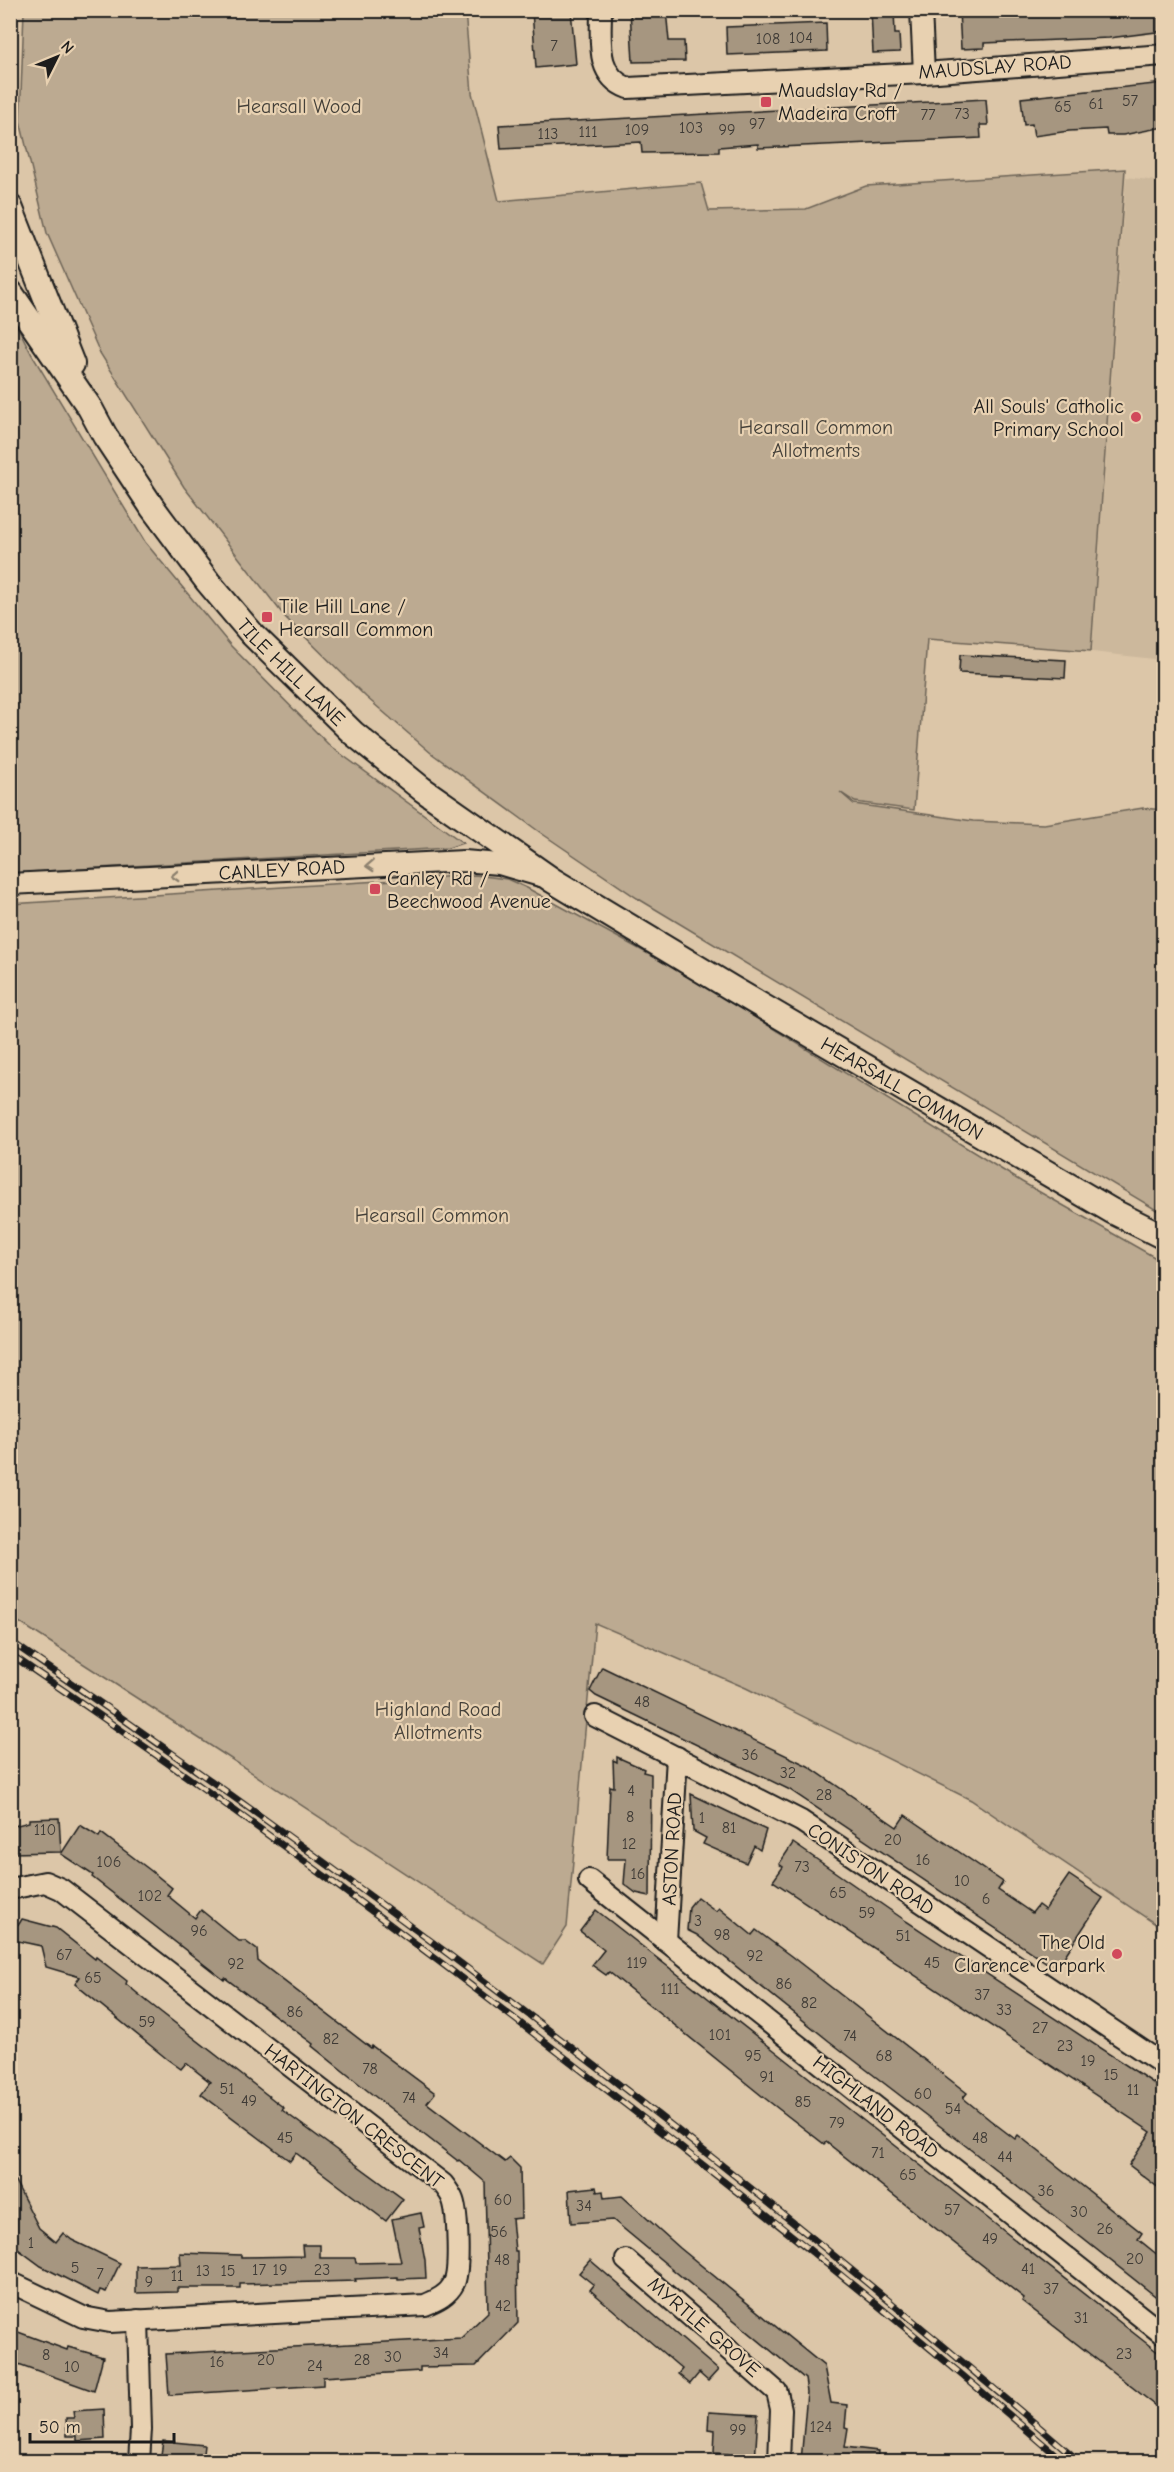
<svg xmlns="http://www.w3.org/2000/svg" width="1174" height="2472" viewBox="0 0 1174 2472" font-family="'Comic Neue',sans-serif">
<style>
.built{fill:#ccb89c}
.green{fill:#bcaa91;stroke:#6c6356;stroke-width:1.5}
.building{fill:#a69680;stroke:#1c1c1c;stroke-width:1.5}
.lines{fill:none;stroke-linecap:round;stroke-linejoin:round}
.minor-casing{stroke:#1c1c1c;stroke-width:24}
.major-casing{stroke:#1c1c1c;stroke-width:28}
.minor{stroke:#e8d1b1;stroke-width:20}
.major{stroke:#e8d1b1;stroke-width:24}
.rail-casing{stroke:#1c1c1c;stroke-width:7}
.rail{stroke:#e8d1b1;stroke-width:4.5;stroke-dasharray:14;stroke-linecap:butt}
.oneway{stroke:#8c806e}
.poi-dot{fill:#d1495b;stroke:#e8d1b1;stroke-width:2}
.labels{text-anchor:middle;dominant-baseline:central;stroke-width:4.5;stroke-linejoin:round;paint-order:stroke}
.number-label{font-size:16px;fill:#3e3a35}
.street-label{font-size:20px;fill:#1c1c1c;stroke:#e8d1b1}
.poi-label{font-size:20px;fill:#1c1c1c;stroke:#e8d1b1;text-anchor:start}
.park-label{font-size:20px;fill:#444039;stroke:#e8d1b1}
</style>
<rect width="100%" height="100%" fill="#dcc6a8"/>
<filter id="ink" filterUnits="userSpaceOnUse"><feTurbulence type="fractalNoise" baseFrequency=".0167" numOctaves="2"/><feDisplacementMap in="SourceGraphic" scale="12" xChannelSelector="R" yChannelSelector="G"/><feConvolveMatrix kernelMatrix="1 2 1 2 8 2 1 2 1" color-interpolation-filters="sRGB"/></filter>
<g filter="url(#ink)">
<path class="built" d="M1126,177L1163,182V660L1092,652Z"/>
<g class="green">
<path d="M24,11H465L472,93L499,201L701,183L709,211L806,209L866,186L1125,169L1091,651L927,639L914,810L855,802L840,792L854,804L973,821L1044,824L1143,808L1163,810V1214L637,898L541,833L431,753L366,697L285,617L184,487L100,353L47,233L20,121Z"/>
<path d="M10,312L32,355L145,542L231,646L330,746L463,843L448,848L11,873Z"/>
<path d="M475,875L507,879L527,888L678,970L1022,1182L1163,1262V1929L971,1800L746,1688L595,1623L567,1927L543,1964L225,1755L11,1617L10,904Z"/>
</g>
<g class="building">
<path d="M532,10H571L576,64L536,68Z"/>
<path d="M630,10H666L669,41H684L685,61L633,62Z"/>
<path d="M871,10H894L895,34H899L900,52L873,53Z"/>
<path d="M959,10H1164V31L1109,38L984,43V48L961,49Z"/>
<path d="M826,23L827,51L727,55L726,27Z"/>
<path d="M1164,83V127L1123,135H1107L1106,129L1069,131L1034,136L1032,124L1024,125L1021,98Z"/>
<path d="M986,99L988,125H980L981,138L758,148V144L719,147V152L642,153L641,142L501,149L499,125Z"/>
<path d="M960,655L1066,660L1065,678L959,673Z"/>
<path d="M602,1667L808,1766L897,1827L905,1815L1003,1882L998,1890L1032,1913L1038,1905L1045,1910L1069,1875L1103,1898L1056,1969L790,1790L596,1696L590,1691Z"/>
<path d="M617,1757L644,1769L643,1772L651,1774L650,1896L636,1893L624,1884L626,1859H607L610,1786L614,1787L613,1760L617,1762Z"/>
<path d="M691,1794L766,1830L760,1850L754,1846L746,1863L703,1844L706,1838L693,1831Z"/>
<path d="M59,1818L61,1852L10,1853V1827L29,1822V1819Z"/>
<path d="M80,1825L99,1837L101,1833L150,1870L172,1888L167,1895L195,1918L201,1910L239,1941H245L257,1950L258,1961L371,2048L372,2046L435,2093L427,2103L505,2162L510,2158L520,2168L521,2218L512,2219L515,2251H517L518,2323L476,2366L420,2367V2371L323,2377V2385L169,2395L166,2354L461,2338L488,2312L485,2182L459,2160L458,2161L368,2091L312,2046L313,2044L225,1978L224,1980L92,1877L93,1875L61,1854Z"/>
<path d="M793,1843L906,1921L1164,2090V2192L1129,2165L1151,2132L773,1881L783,1867L779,1864Z"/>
<path d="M697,1897L716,1911L719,1908L752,1935L756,1930L791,1956L967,2093L963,2098L990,2120L1015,2139L1018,2135L1142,2233L1138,2239L1164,2260V2303L966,2146L829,2041L697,1935L687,1930L689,1907Z"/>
<path d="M596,1910L1164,2357V2412L1022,2301L1024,2298L826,2142L824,2144L762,2096L609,1972L606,1975L592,1965L604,1950L580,1931Z"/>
<path d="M22,1919L56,1928L95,1959L96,1957L127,1981L126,1984L148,2002L284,2108L282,2110L403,2199L386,2221L296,2153L290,2161L201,2094L210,2082L186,2063L181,2069L167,2059L75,1984L80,1977L46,1967L41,1946L18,1941L10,1943V1926L19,1924Z"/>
<path d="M10,2171L39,2228L56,2242L63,2233L72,2240L120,2263L106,2292L100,2290L98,2295L41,2266L10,2243Z"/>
<path d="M596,2187L597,2192L603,2191L604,2198L622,2196L680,2248L824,2366L831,2403L847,2405L845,2427L848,2428L845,2447L878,2451L877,2462H801L807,2392L805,2379L613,2220L571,2223L569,2190Z"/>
<path d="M421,2213L424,2227L419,2228L425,2260L426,2278L398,2279V2277L355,2279L356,2281L240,2284V2288H177V2292L136,2293V2266L181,2265L180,2253L241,2255V2257L303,2256L302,2245H320V2258H355L356,2263L401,2262L392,2219Z"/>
<path d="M590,2260L718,2370L708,2381L699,2373L690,2384L678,2374L682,2369L590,2290L594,2285L579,2273Z"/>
<path d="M10,2329L67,2350L68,2347L103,2357L94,2391L10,2361Z"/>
<path d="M104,2409L105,2439L77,2441V2436H67L66,2418H74L73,2411Z"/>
<path d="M709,2412L758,2415L755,2462H728V2454L714,2453L715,2430L708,2429Z"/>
<path d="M163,2441L204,2445L202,2462H160Z"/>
</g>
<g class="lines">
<defs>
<g id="minor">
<path d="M601,10C601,40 595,76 628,88L924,73L1164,55"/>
<path d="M921,10L924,73"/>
<path d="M10,884L464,861L499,864L540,876"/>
<path d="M595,1716L801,1821L1164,2065"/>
<path d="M589,1880L1164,2335"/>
<path d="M10,1889L45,1882L61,1889L443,2184C447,2189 451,2194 453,2200C458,2214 460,2271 454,2283C448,2295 437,2300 425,2305L110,2322L83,2317L10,2282"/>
<path d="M666,1941L677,1757"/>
<path d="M626,2260L777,2392L781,2409L779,2462"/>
<path d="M138,2320L141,2429L139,2462"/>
</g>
<g id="major">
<path d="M10,207L72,364"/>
<path id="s1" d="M10,292L90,408L105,436L152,507L208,582L252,634L353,733L422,789L552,880L733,989L1112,1211L1164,1237"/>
</g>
</defs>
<use href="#minor" class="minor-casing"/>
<use href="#major" class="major-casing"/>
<use href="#minor" class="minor"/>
<use href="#major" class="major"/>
<defs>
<g id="rail">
<path d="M10,1641C382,1894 739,2168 1080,2462"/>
<path d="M10,1654C186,1773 356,1897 524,2026C708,2167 889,2310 1064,2462"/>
</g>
</defs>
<use href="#rail" class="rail-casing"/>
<use href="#rail" class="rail"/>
</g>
<defs><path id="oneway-chevron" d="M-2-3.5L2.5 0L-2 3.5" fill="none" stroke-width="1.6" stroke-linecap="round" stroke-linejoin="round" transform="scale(1.5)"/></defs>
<g class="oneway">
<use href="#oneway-chevron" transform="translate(370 866) rotate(177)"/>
<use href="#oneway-chevron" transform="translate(175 876) rotate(177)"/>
</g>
</g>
<g class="poi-dot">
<rect x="760" y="96" width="12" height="12" rx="3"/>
<circle cx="1136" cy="417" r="6"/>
<rect x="261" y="611" width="12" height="12" rx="3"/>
<rect x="369" y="883" width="12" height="12" rx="3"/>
<circle cx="1117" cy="1954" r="6"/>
</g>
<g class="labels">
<g class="number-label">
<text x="801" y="38">104</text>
<text x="768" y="39">108</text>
<text x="554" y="46">7</text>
<text x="1130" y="101">57</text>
<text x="1096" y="104">61</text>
<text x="1063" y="107">65</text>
<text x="962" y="114">73</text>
<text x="928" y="115">77</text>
<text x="757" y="124">97</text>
<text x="691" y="128">103</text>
<text x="637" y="130">109</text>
<text x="727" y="130">99</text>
<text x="588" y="132">111</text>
<text x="548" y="134">113</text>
<text x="642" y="1702">48</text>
<text x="750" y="1755">36</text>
<text x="788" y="1773">32</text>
<text x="631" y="1791">4</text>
<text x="824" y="1795">28</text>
<text x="630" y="1817">8</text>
<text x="702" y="1818">1</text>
<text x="729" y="1828">81</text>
<text x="45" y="1830">110</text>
<text x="893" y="1840">20</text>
<text x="629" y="1844">12</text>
<text x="923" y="1860">16</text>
<text x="109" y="1862">106</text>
<text x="802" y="1867">73</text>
<text x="638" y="1874">16</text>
<text x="962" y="1881">10</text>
<text x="838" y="1893">65</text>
<text x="150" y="1896">102</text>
<text x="986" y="1899">6</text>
<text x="867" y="1913">59</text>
<text x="698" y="1921">3</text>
<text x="199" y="1931">96</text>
<text x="722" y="1935">98</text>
<text x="903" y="1936">51</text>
<text x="64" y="1955">67</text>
<text x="755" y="1956">92</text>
<text x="637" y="1963">119</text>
<text x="932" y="1963">45</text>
<text x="236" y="1964">92</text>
<text x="93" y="1978">65</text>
<text x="784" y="1984">86</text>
<text x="670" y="1989">111</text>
<text x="982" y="1995">37</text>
<text x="809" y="2003">82</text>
<text x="1004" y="2010">33</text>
<text x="295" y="2012">86</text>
<text x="147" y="2022">59</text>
<text x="1040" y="2028">27</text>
<text x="720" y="2035">101</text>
<text x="850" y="2036">74</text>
<text x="331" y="2039">82</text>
<text x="1065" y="2046">23</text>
<text x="753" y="2056">95</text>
<text x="884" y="2056">68</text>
<text x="1088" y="2061">19</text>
<text x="370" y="2069">78</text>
<text x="1111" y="2075">15</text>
<text x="767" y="2077">91</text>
<text x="227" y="2089">51</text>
<text x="1133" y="2090">11</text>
<text x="923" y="2094">60</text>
<text x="409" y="2098">74</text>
<text x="249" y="2101">49</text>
<text x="803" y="2102">85</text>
<text x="953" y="2109">54</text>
<text x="837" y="2123">79</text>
<text x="285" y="2138">45</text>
<text x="980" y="2138">48</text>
<text x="878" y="2153">71</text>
<text x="1005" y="2157">44</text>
<text x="908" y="2175">65</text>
<text x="1046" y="2191">36</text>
<text x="503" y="2200">60</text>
<text x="584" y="2206">34</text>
<text x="952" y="2210">57</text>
<text x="1079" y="2212">30</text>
<text x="1105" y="2229">26</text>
<text x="499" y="2232">56</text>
<text x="990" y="2239">49</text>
<text x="31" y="2243">1</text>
<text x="1135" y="2259">20</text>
<text x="502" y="2260">48</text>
<text x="75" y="2268">5</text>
<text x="1028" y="2269">41</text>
<text x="259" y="2270">17</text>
<text x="280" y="2270">19</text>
<text x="322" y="2270">23</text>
<text x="203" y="2271">13</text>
<text x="228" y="2271">15</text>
<text x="100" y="2274">7</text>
<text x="177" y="2276">11</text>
<text x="149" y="2282">9</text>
<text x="1051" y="2289">37</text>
<text x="503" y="2306">42</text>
<text x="1081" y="2318">31</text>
<text x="441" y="2353">34</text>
<text x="1124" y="2354">23</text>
<text x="46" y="2355">8</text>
<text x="393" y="2357">30</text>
<text x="266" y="2360">20</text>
<text x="362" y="2360">28</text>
<text x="217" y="2362">16</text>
<text x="315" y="2366">24</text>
<text x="72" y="2367">10</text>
<text x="821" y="2427">124</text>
<text x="738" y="2430">99</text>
</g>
<g class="street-label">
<text transform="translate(995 67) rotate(-4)">MAUDSLAY ROAD</text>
<text stroke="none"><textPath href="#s1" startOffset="474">TILE HILL LANE</textPath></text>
<text transform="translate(282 870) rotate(-3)">CANLEY ROAD</text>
<text stroke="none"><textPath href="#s1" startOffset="1216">HEARSALL COMMON</textPath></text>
<text transform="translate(672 1849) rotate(-87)">ASTON ROAD</text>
<text transform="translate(871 1869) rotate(34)">CONISTON ROAD</text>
<text transform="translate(876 2107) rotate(38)">HIGHLAND ROAD</text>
<text transform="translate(354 2116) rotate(38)">HARTINGTON CRESCENT</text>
<text transform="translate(704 2327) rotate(41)">MYRTLE GROVE</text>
</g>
<g class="poi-label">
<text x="778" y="90">Maudslay Rd /<tspan x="778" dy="23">Madeira Croft</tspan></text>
<text x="1124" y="406" text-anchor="end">All Souls' Catholic<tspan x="1124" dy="23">Primary School</tspan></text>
<text x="279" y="606">Tile Hill Lane /<tspan x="279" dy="23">Hearsall Common</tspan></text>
<text x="387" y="878">Canley Rd /<tspan x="387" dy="23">Beechwood Avenue</tspan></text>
<text x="1105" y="1942" text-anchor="end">The Old<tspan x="1105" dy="23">Clarence Carpark</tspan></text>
</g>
<g class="park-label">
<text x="299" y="106">Hearsall Wood</text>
<text x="816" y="427">Hearsall Common<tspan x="816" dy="23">Allotments</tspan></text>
<text x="432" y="1215">Hearsall Common</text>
<text x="438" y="1709">Highland Road<tspan x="438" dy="23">Allotments</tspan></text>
</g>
</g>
<rect width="1174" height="2472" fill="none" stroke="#e8d1b1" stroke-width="36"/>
<rect x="18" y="18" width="1138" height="2436" fill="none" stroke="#1c1c1c" stroke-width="2" filter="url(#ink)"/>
<g transform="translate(57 57) rotate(47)" stroke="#e8d1b1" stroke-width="4.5" paint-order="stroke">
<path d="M0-4.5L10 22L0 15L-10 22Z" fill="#1c1c1c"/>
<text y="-9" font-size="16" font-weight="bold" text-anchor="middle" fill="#1c1c1c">N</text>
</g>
<path d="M30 2433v9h144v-9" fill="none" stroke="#1c1c1c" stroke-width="3"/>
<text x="39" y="2433" font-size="18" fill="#1c1c1c" stroke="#e8d1b1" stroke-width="4.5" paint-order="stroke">50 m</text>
</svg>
